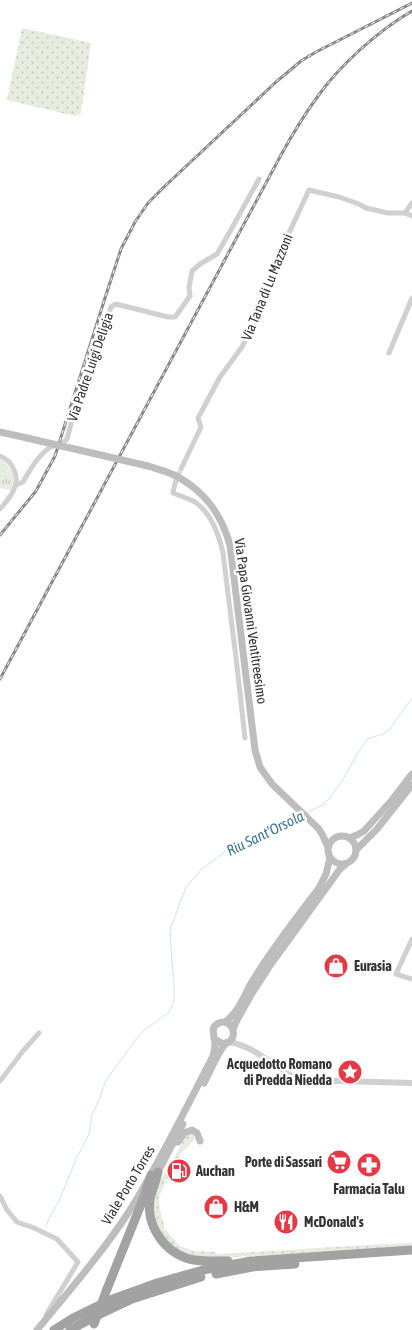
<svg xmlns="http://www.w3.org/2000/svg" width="412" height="1330" viewBox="0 0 412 1330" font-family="'Asap Condensed',sans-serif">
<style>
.grass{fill:url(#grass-dots)}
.park{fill:url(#park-tufts)}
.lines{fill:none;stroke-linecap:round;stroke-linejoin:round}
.stream{stroke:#cfe2ee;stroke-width:1}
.minor-tunnel{stroke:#d6d6d6;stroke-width:5;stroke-dasharray:5 2.5;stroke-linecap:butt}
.minor{stroke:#d0d0d0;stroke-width:5}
.tertiary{stroke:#d0d0d0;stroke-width:6}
.secondary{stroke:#bdbdbd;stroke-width:7}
.trunk{stroke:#a2a2a2;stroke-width:9}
.rail-casing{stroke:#888;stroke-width:3}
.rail{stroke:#fff;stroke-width:1;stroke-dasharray:4;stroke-linecap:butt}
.secondary-bridge{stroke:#bdbdbd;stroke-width:7}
.trunk-bridge{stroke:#a2a2a2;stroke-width:9}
.labels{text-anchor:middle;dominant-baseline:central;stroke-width:5;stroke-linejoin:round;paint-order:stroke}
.street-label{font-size:14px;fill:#333;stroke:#fff}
.poi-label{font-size:14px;font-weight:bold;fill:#333;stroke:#fff;text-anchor:start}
.water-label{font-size:15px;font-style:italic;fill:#3f7597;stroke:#fff}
</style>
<defs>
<pattern id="grass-dots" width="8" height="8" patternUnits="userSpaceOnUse" patternTransform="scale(1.25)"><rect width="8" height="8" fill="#e6ecdf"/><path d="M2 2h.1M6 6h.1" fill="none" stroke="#c6cbc0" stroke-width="1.8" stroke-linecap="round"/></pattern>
<pattern id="park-tufts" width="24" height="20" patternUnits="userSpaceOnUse" patternTransform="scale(1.25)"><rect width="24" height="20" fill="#e6ecdf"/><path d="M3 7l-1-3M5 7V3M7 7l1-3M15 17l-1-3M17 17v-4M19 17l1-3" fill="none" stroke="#c6cbc0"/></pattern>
</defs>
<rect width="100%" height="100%" fill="#fff"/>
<g class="grass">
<path d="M22,28L91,43L81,113L75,116L7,100Z"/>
<path d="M192,1133L194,1135V1140L181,1153L175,1163L159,1196L160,1210L165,1229L180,1246L194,1251L216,1252L217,1254C282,1251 347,1245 412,1243V1247L202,1259L177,1252L158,1233L152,1205L157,1185L171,1164L186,1135Z"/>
</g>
<path class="park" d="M0,459C13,467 16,477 11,490L0,488Z"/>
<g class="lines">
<g class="stream">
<path d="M306,813L323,805L329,799L343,779L359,751L367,739L383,734L389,730L412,698"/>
<path d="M46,1226L50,1216L58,1203L71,1172L75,1161L86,1140L89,1134L92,1114L97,1105L106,1080L137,1038L143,1031L168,1013L172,1007L174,1001V986L170,935L171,927L186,887L202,869L234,845L258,832L300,815"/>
</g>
<path class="minor-tunnel" d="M175,483L181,469"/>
<g class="minor">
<path d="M412,203L405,213L412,216"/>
<path d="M389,353L412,298"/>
<path d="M0,456C13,461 20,477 14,489C11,497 5,503 0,509"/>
<path d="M181,469L201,427L198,418L220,377L242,347L258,316L283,257L289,233L309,190L339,197L359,204L366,208L388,213H405"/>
<path d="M175,483L173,493C180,496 188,498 195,502C211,513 219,535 223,553L237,666L245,738"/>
<path d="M16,485L23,482C30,470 37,457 49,448C55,444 62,445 67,439L81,385L89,375L111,307L116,304L168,317H175L190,296L189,288L192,271L200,264L217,254L232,228L259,179"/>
<path d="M412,939L396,974L412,979"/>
<path d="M0,1081L23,1051L39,1033"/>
<path d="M0,1196L7,1210L17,1222L34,1228L57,1239L78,1262L46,1315"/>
</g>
<path class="tertiary" d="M229,1042C256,1046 275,1069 300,1080L412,1083"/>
<g class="secondary">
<path d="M0,432L27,438"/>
<path d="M148,466C157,469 166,471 174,475C204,490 221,513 230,545L255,750L260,767L272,784L318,828L322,834L328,847"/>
<circle cx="342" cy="850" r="14"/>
<path d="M349,838L357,835L364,831L392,800L412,774"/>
<path d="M357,849L377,829L412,785"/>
<path d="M225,1022C240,1012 245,991 255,977C274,946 297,917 319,888L326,874L330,858"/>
<path d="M233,1029L236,1022L251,995L269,967L340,869L346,864"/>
<path d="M204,1083C210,1072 218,1052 226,1043"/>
<path d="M178,1142L184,1133L192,1130L197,1133L200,1141"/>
<path d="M158,1172L183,1124"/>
<path d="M37,1330C69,1291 103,1252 130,1210C161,1160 186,1108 213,1056C214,1052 215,1048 215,1044C215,1036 209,1027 219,1023C229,1019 238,1031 231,1040C226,1046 219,1043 214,1038"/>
</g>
<g class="trunk">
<path d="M158,1172C156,1181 152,1190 150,1199C146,1225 163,1251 189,1259C202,1262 215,1261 228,1261"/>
<path d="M216,1274L252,1267L295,1264"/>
<path d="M107,1289L144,1197L151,1175"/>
<path d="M54,1330L73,1318L110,1300L157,1283L203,1270L251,1261L412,1250"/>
<path d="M70,1330L94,1317L132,1299L201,1277"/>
</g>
<defs>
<g id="rail">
<path d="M0,535L36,491L55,456L105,298L121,249L135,222L148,203L165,186L276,82L301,61L316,52L412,3"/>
<path d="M0,679L281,155C292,135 304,115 318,96C340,65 379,30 412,11"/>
</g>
</defs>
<use href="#rail" class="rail-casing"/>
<use href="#rail" class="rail"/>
<path class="secondary-bridge" d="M27,438L148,466"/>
<path class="trunk-bridge" d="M94,1324L107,1289"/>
</g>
<defs>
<symbol id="shop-disc" viewBox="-11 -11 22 22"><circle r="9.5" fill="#e63946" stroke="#fff"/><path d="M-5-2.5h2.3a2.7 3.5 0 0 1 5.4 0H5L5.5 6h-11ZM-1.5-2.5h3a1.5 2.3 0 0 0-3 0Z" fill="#fff"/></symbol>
<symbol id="sight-disc" viewBox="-11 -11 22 22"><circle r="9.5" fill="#e63946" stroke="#fff"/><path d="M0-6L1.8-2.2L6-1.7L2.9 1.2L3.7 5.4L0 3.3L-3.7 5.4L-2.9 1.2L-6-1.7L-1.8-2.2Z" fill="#fff"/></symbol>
<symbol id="supermarket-disc" viewBox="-11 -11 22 22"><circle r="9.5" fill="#e63946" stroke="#fff"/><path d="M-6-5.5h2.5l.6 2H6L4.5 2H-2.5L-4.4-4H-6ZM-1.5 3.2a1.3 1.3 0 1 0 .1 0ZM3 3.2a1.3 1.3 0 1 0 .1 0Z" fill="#fff"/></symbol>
<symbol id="pharmacy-disc" viewBox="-11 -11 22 22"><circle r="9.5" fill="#e63946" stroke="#fff"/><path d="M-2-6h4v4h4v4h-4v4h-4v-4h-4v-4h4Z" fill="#fff"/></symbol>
<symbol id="fuel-disc" viewBox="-11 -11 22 22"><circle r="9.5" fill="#e63946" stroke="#fff"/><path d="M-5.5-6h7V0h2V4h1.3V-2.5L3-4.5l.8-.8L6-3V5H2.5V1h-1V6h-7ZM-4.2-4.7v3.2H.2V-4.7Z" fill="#fff"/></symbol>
<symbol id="restaurant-disc" viewBox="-11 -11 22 22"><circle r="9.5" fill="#e63946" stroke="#fff"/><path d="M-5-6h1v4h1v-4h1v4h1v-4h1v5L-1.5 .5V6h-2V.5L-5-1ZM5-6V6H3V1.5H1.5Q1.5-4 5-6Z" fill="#fff"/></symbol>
</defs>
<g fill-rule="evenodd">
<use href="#shop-disc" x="322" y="952" width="28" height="28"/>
<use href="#sight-disc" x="336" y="1058" width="28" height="28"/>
<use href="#supermarket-disc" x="325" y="1148" width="28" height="28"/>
<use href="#pharmacy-disc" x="355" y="1151" width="28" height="28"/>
<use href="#fuel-disc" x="165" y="1157" width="28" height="28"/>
<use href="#shop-disc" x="202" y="1193" width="28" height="28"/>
<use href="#restaurant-disc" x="272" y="1208" width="28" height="28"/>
</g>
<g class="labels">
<g class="street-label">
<text transform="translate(267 287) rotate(-68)">Via Tana di Lu Mazzoni</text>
<text transform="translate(90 367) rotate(-71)">Via Padre Luigi Deligia</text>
<text transform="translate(251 621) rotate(82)">Via Papa Giovanni Ventitreesimo</text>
<text transform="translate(128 1185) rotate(-59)">Viale Porto Torres</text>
</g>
<g class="poi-label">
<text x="354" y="966">Eurasia</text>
<text x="332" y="1064" text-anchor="end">Acquedotto Romano<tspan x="332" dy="16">di Predda Niedda</tspan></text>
<text x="322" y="1162" text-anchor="end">Porte di Sassari</text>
<text x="196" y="1171">Auchan</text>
<text x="369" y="1189" text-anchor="middle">Farmacia Talu</text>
<text x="234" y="1207">H&amp;M</text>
<text x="304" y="1222">McDonald's</text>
</g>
<g class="water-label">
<text transform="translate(265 833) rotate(-26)">Riu Sant'Orsola</text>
</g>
</g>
</svg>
